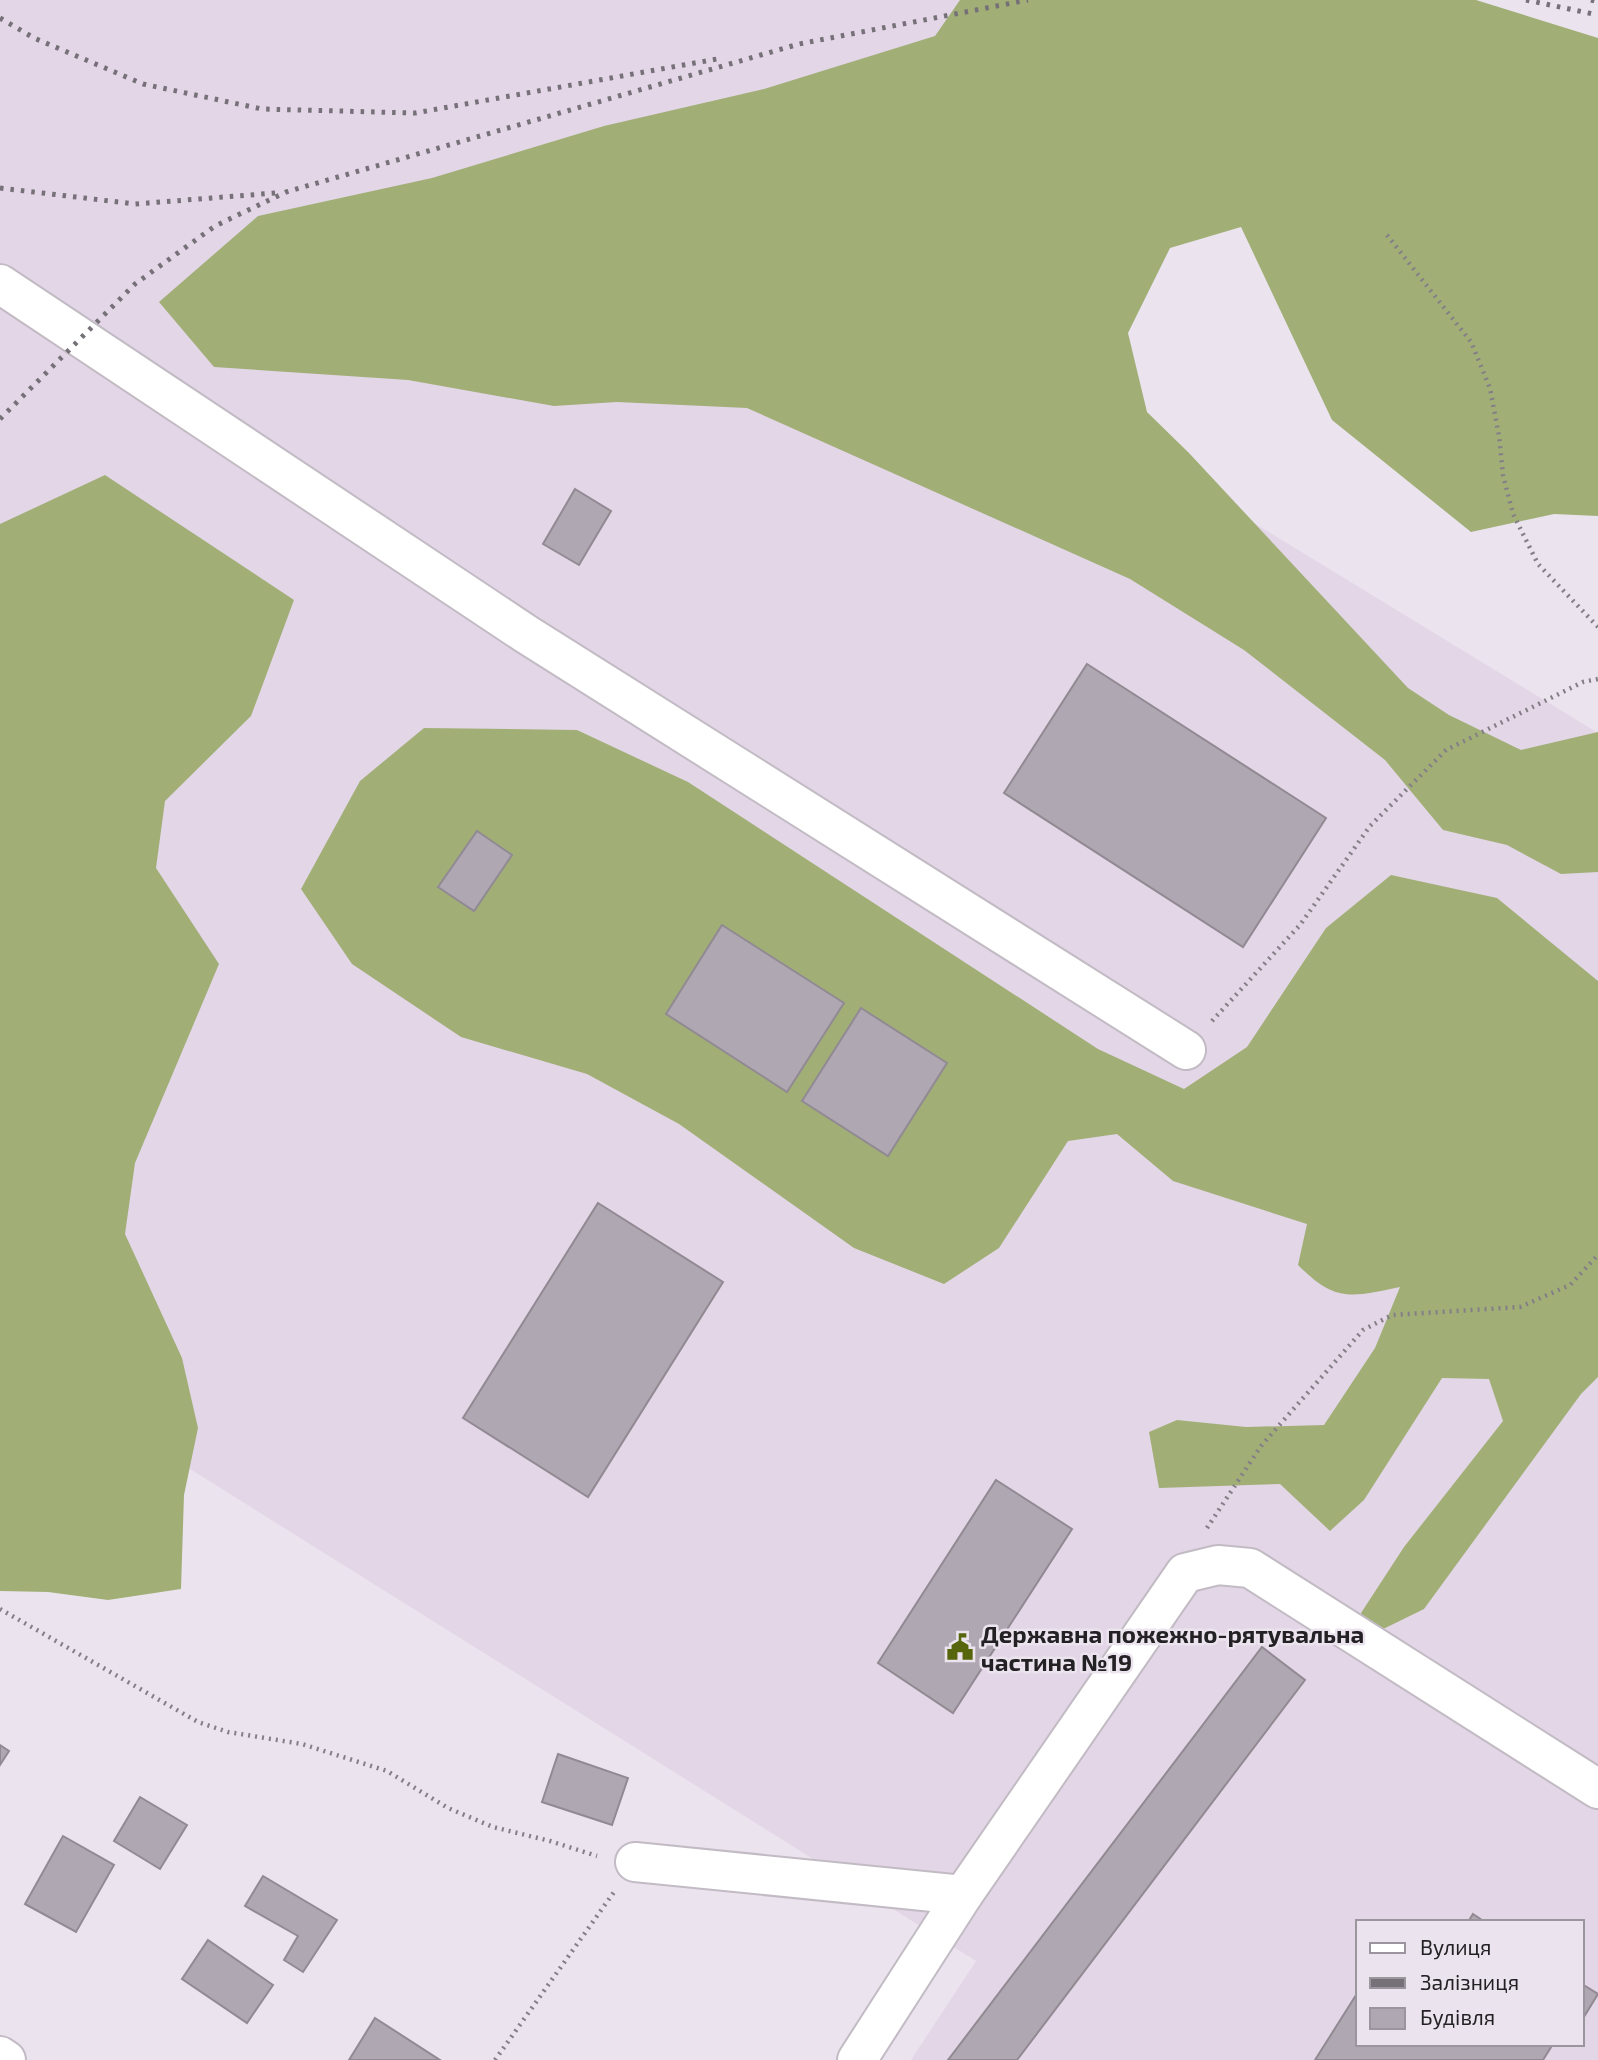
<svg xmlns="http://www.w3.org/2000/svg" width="1598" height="2060" viewBox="0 0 1598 2060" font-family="'Exo 2',sans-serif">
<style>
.built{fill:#e3d6e7;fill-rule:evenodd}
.forest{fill:#a1af77}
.building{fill:#afa7b1;stroke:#918a93;stroke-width:2}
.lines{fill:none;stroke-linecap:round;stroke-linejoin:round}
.minor-casing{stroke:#c2bbc4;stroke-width:42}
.path{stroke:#847f86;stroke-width:4.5;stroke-dasharray:2 5;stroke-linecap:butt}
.minor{stroke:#fff;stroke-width:38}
.rail{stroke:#767178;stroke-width:5;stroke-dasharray:3.5 7;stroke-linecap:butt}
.labels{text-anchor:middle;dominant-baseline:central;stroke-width:5;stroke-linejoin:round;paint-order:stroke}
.poi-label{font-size:24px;font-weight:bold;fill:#242125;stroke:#ebe4ee;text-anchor:start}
</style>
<rect width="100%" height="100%" fill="#ebe4ee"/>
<path class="built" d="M0,0H1188L1051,399L1598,733V2060H911L976,1961L19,1362L0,1385ZM1358,1922H1582V2044H1358Z"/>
<g class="forest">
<path d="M960,0H1476L1598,38V516L1554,514L1471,532L1332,420L1241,227L1170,248L1128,333L1147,412L1189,453L1408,688L1449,715L1521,750L1598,732V872L1561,874L1507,845L1443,830L1385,760L1244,650L1130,579L747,408L617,402L554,406L408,380L214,367L159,302L258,216L432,178L604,126L764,89L935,36Z"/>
<path d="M105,475L294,600L251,716L165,801L156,868L219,964L135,1163L125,1234L182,1358L198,1428L184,1495L181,1589L108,1600L48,1592L0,1591V524Z"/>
<path d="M424,728L577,730L688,782L1098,1049L1184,1089L1247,1047L1326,928L1391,875L1497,898L1598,981V1377L1581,1394L1424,1609L1373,1634L1361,1613L1404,1547L1503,1421L1489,1379L1442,1378L1364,1500L1330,1531L1280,1484L1159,1488L1149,1432L1177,1420L1246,1427L1324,1425L1375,1348L1400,1287C1351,1297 1336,1303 1298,1265L1307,1224L1173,1181L1117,1134L1068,1141L999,1248L944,1284L854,1248L679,1124L587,1074L461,1037L352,964L301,889L360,781Z"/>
</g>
<g class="building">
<path d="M575,489L611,511L579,565L543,544Z"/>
<path d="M1087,664L1326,818L1243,947L1004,793Z"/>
<path d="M477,831L512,855L474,911L438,887Z"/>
<path d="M722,925L844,1003L787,1092L666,1014Z"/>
<path d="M861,1008L947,1063L888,1156L802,1101Z"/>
<path d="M598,1203L723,1282L588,1497L463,1418Z"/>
<path d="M996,1480L1072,1529L953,1713L878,1663Z"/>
<path d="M1262,1647L1305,1680L1017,2060H948Z"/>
<path d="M0,1745L9,1751L0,1765Z"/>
<path d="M558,1754L628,1778L612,1825L542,1802Z"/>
<path d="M140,1797L187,1825L160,1869L114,1841Z"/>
<path d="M63,1836L114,1865L76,1932L25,1904Z"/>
<path d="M263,1876L337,1920L303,1972L284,1960L298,1936L245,1906Z"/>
<path d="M1473,1914L1485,1922H1468Z"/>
<path d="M208,1940L273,1985L247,2023L182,1979Z"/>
<path d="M1582,1984L1598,1994L1582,2020Z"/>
<path d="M1358,1992V2044H1553L1543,2060H1315Z"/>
<path d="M375,2018L440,2060H349Z"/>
</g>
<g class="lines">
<defs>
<g id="minor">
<path d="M0,284L526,634L1186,1050"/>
<path d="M635,1862L963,1895"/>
<path d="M0,2056L6,2060"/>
<path d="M857,2060L963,1895L1185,1573L1218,1565L1250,1568L1598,1789"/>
</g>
</defs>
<use href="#minor" class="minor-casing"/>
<g class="path">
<path d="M1387,235L1471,342L1490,388L1499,436L1503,475L1513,514L1538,564L1598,627"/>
<path d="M1212,1021L1300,925L1370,826L1446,750L1583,682L1598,679"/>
<path d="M1207,1528L1261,1446L1363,1330L1392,1315L1520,1307L1570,1285L1598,1255"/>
<path d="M0,1609L198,1722L228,1732L302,1744L387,1771L448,1808L493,1827L550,1841L597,1856"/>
<path d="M495,2060L614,1892"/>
</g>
<use href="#minor" class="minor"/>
<g class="rail">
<path d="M1526,0L1598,15"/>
<path d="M1591,0L1598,2"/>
<path d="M0,18L34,38L143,84L262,109L415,113L717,59"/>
<path d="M0,188L135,204L275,193"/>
<path d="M0,419L135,284L215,226L286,192L799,44L1028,0"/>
</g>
</g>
<defs>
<symbol id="civic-bare" viewBox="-9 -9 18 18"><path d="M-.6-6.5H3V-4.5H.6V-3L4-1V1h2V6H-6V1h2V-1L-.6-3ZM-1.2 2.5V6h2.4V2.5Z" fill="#57660d" stroke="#ebe4ee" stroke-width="2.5" paint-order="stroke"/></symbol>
</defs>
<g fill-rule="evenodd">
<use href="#civic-bare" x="941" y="1628" width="38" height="38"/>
</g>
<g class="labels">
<g class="poi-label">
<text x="981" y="1633">Державна пожежно-рятувальна<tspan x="981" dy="28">частина №19</tspan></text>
</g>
</g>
<rect x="1356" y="1920" width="228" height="126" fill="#ebe4ee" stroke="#9b969e" stroke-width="2"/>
<rect x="1370" y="1943" width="35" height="10" fill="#ffffff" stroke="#9b969e" stroke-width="2"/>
<text x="1420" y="1955" font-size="21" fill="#242125">Вулиця</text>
<rect x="1370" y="1978" width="35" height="10" fill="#767178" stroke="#9b969e" stroke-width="2"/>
<text x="1420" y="1990" font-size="21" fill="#242125">Залізниця</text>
<rect x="1370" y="2008" width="35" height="21" fill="#afa7b1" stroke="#9b969e" stroke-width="2"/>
<text x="1420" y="2025" font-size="21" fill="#242125">Будівля</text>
</svg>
